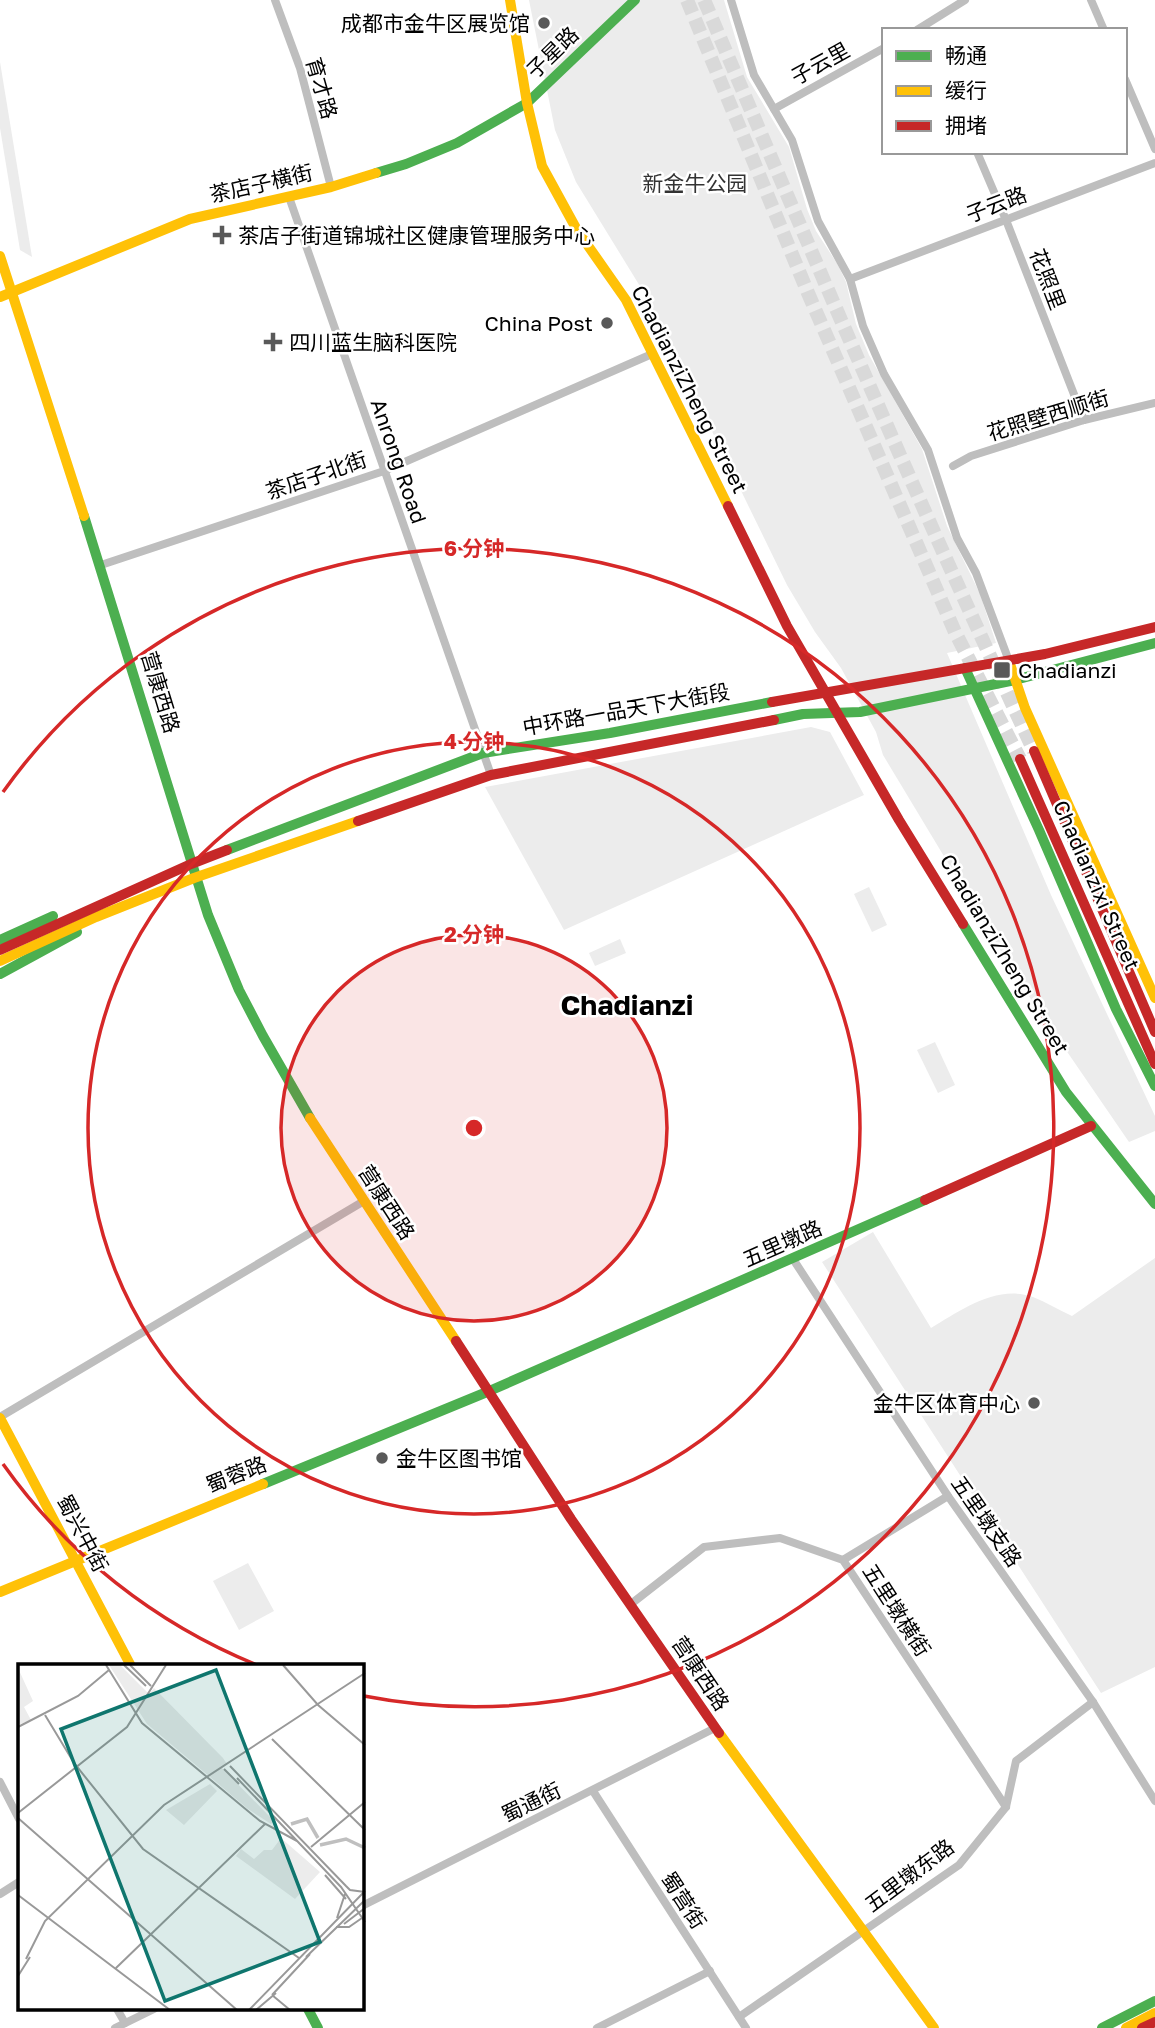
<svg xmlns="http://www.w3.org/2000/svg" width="1155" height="2028" viewBox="0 0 1155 2028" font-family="'Golos Text','Noto Sans SC',sans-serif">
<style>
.green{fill:#ececec}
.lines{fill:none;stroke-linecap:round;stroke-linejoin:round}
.highway-tunnel{stroke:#d9d9d9;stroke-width:14;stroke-dasharray:14 7;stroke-linecap:butt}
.street{stroke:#bebebe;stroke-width:8}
.fast{stroke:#4caf50;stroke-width:10}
.slow{stroke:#ffc107;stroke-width:10}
.jam{stroke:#c62828;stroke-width:10}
.ring{fill:none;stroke:#d62828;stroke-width:3.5}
.poi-dot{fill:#595959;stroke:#fff;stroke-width:2.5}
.labels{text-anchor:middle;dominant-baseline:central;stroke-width:5;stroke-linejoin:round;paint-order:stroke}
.poi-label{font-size:21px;fill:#000;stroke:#fff;text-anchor:start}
.street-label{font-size:21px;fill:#000;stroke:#fff}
.park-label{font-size:21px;fill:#333;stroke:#fff}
.district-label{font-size:28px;font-weight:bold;fill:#000;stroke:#fff}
.inset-river{fill:none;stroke:#bfbfbf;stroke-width:3.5}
.inset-road{fill:none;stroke:#999;stroke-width:2}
.view{fill:#0f766e;fill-opacity:0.15;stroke:#0f766e;stroke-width:3.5}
.inset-edge{fill:none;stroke:#000;stroke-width:3.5}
.centre{fill:#d62828;stroke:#fff;stroke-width:3.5}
.ring-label{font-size:21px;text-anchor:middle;font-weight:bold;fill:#d62828;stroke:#fff;stroke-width:5;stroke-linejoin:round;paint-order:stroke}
</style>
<rect width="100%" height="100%" fill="#fff"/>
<g class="green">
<path d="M529,0H724L747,77L789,147L807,209L816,231L838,265L846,282L856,324L869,355L922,449L947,526L980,594L996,643L947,653L1051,895L1155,1116V1131L1129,1142L1022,986L883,755L876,732L841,668L815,632L787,585L646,296L576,182L555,130Z"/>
<path d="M0,62L32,257L20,250L0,128Z"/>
<path d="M811,727L830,732L864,795L564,930L485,787Z"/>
<path d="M869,887L887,925L872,932L854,894Z"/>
<path d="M620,939L626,953L595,966L589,953Z"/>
<path d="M935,1042L955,1085L938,1093L917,1050Z"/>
<path d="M873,1232L931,1328C960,1311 996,1284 1033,1297C1046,1302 1059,1310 1072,1316L1155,1258V1667L1101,1693L822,1262Z"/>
<path d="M248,1563L274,1611L239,1630L213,1581Z"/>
</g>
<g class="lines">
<g class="highway-tunnel">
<path d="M687,0L808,293L955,632L1020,759"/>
<path d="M704,0C811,251 918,503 1034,751"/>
</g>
<g class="street">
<path d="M275,0L300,68L331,187"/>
<path d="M731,0L754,75L792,140L818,221L850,279L863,326L884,374L928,450L957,538L976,573L1009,661"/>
<path d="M1091,0L1104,30"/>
<path d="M917,30L965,0"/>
<path d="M1125,79L1155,149"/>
<path d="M774,109L884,48"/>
<path d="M977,152L1006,220L1084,420"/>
<path d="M289,197L491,775"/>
<path d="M850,279L1155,163"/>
<path d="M953,466L971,456L1084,420L1155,403"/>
<path d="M101,565L384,471L652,354"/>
<path d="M793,1259L948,1496L1093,1702L1155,1801"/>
<path d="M0,1417L364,1201"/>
<path d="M843,1560L948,1496"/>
<path d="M631,1604L704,1547L780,1538L843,1560L1006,1807"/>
<path d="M0,1782L19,1819"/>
<path d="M593,1791L746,2028"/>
<path d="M0,1894L19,1882"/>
<path d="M362,1906L715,1728"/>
<path d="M117,2009L125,2023"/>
<path d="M739,2017L959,1865L1006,1807L1016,1761L1093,1702"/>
<path d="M115,2028L154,2009"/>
<path d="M597,2028L710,1971"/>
</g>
<g class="fast">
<path d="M376,173L406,164L457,143L527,103L635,0"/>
<path d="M84,516L208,915L239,990L263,1036L310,1118"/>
<path d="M965,668L1039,830L1116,1009L1155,1086"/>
<path d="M774,720L803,714L860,712L1015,680L1155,643"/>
<path d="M227,850L483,753L610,733L772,702"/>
<path d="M963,924L1066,1092L1155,1204"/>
<path d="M0,940L53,916"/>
<path d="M0,974L77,932"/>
<path d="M263,1484L487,1392L925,1200"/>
<path d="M308,2009L318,2028"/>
<path d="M1102,2028L1155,2001"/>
</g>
<g class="slow">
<path d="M510,0L527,103L542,166L577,230L626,300L728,506"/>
<path d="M0,256L84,516"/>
<path d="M0,297L190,219L331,187L376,173"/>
<path d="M1009,661L1025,708L1155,998"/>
<path d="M0,961L96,917L194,878L358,821"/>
<path d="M310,1118L456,1341"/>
<path d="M0,1418L131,1666"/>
<path d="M0,1592L263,1484"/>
<path d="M719,1733L934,2028"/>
<path d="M1126,2028L1155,2013"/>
</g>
<g class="jam">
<path d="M728,506L787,626L899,820L963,924"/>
<path d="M772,702L1045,654L1155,627"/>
<path d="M1034,751L1155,1032"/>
<path d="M1020,759L1155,1064"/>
<path d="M358,821L491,775L774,720"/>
<path d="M0,950L191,864L227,850"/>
<path d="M925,1200L1091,1126"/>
<path d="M456,1341L571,1519L719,1733"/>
<path d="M1142,2028L1155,2022"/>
</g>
</g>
<circle cx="474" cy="1128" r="193" fill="#d62828" fill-opacity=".12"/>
<g class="ring">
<circle cx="474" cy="1128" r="193"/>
<circle cx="474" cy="1128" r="386"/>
<path d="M257 1665A579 579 0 0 1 3 1464M3 792A579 579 0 1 1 364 1696"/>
</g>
<g class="poi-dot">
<circle cx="544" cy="23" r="7"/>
<path d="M218.5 224.5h7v7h7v7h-7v7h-7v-7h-7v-7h7z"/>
<circle cx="607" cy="323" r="7"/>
<path d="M269.5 331.5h7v7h7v7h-7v7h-7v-7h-7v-7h7z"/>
<rect x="993" y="661" width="18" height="18" rx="3.5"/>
<circle cx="1034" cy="1403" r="7"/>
<circle cx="382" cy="1458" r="7"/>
</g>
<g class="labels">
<g class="poi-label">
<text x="530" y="23" text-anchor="end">成都市金牛区展览馆</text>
<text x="238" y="235">茶店子街道锦城社区健康管理服务中心</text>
<text x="593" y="323" text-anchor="end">China Post</text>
<text x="289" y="342">四川蓝生脑科医院</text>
<text x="1018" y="670">Chadianzi</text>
<text x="1020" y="1403" text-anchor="end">金牛区体育中心</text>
<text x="396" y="1458">金牛区图书馆</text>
</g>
<g class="street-label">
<text transform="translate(552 52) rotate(-44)">子星路</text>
<text transform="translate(820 63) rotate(-29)">子云里</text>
<text transform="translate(322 88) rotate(74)">育才路</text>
<text transform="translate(261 183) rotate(-13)">茶店子横街</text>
<text transform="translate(996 204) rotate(-21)">子云路</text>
<text transform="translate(1048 279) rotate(69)">花照里</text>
<text transform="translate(690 389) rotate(63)">ChadianziZheng Street</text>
<text transform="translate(1048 415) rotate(-17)">花照壁西顺街</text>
<text transform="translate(399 461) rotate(71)">Anrong Road</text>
<text transform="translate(316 475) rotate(-19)">茶店子北街</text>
<text transform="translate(161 692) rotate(73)">营康西路</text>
<text transform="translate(626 709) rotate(-10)">中环路一品天下大街段</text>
<text transform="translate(1097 885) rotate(66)">Chadianzixi Street</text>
<text transform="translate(1005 954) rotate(59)">ChadianziZheng Street</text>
<text transform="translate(387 1202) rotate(57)">营康西路</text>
<text transform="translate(782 1243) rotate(-24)">五里墩路</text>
<text transform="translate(236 1474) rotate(-22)">蜀蓉路</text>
<text transform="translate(987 1521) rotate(55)">五里墩支路</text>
<text transform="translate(83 1533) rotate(62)">蜀兴中街</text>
<text transform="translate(897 1610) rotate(57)">五里墩横街</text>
<text transform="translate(701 1673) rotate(56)">营康西路</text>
<text transform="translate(531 1802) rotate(-26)">蜀通街</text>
<text transform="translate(909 1875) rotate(-37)">五里墩东路</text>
<text transform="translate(684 1900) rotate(57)">蜀营街</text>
</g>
<g class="park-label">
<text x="695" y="183">新金牛公园</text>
</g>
<g class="district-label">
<text x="627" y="1004">Chadianzi</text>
</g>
</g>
<g transform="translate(18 1664)">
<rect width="346" height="346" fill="#fff"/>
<path d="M91,1H102L131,30L136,24L205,94L209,100L204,104L256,157L253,160L230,145L129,60ZM0,4L15,37L6,43L13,56L0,61ZM192,120L199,127L166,161L148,146ZM263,174L302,208L277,235L218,192L223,185L236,195L246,186H254Z" fill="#ececec"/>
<path class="inset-river" d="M273,160L289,155L300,174M302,181L328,175L347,184"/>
<path class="inset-road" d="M88,1L124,59L242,157L279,177M106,1L128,22M112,1L133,22M265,1L300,41L347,81M27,51L56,99L125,185L281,294M0,63L60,32L91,6M254,75L347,166M212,102L328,222M206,105L221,120M219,114L323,223L347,258M0,149L109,63L148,1M0,154L219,346M293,183L347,138M307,211L328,235M325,219L332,226L347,228M0,231L152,346M319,254L327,230M326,260L347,244M318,263H331L344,254M288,293L347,236M8,295L27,257L146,141L347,9M98,304L247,160M0,312L12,293M254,331L272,346M254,331L292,290M231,346L347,227M238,346L258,329"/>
<path class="view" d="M198,6L302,278L147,337L43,65Z"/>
<rect width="346" height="346" class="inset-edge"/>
</g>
<circle cx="474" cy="1128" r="10" class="centre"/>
<g class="ring-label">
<text x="474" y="556">6 分钟</text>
<text x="474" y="749">4 分钟</text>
<text x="474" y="942">2 分钟</text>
</g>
<rect x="882" y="28" width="245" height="126" fill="#ffffff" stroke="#999999" stroke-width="2"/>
<rect x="896" y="51" width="35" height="10" fill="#4caf50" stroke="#999999" stroke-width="2"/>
<text x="945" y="63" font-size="21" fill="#000000">畅通</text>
<rect x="896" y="86" width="35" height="10" fill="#ffc107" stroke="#999999" stroke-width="2"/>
<text x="945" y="98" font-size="21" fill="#000000">缓行</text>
<rect x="896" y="121" width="35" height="10" fill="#c62828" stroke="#999999" stroke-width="2"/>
<text x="945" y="133" font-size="21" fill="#000000">拥堵</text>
</svg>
